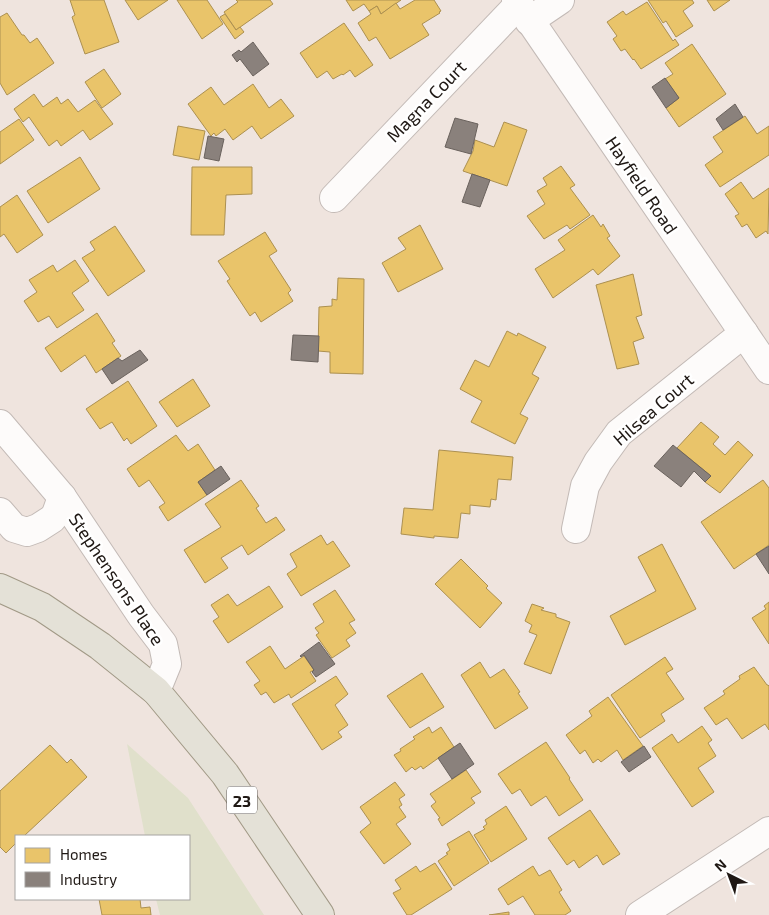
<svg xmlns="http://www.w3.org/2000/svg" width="769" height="915" viewBox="0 0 769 915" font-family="'Exo 2',sans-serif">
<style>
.green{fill:#e0e0cb}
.homes{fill:#e9c46a;stroke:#ac9050}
.industry{fill:#8a817c;stroke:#6a625d}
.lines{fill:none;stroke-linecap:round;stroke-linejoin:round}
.street-casing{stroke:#c3bab6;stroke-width:30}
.primary-casing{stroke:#a19986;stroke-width:30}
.street{stroke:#fdfbfa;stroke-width:28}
.primary{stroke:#e4e1d7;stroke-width:28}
.labels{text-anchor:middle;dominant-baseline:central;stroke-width:5;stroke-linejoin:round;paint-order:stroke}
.shield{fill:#fff;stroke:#625d5a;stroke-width:1}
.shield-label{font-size:16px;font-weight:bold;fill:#1f1814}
.street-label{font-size:18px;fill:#1f1814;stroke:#fff}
</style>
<rect width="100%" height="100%" fill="#efe4de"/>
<path class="green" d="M127,744L188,798L264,915H160L156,899H189V836H145Z"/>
<g class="homes">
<path d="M70,0H104L119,42L85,54L72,17L75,15Z"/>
<path d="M125,0H168L138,20Z"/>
<path d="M177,0H207L223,24L202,39Z"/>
<path d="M236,0H270L273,4L236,30L224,12L238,2Z"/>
<path d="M346,0H401L381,14L377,6L369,11L364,4L353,11Z"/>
<path d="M415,0H434L441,11L439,12L440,13L422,24L429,35L390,59L376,37L369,41L358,23L371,14L369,11L377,6L381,14L396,3L400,9Z"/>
<path d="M648,0H692L694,3L683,11L693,26L676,37L666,21L663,23Z"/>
<path d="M707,0H730L714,11Z"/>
<path d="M647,2L673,41L675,39L679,45L641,69L634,59L633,60L625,49L621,51L613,39L617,36L607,22L623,11L626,15Z"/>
<path d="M7,13L22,35H24L30,43L37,38L54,63L7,95L0,83V17Z"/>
<path d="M225,14L236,30L240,27L244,32L235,39L220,17Z"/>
<path d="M344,23L373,65L355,77L350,70L343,75L342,74L333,79L327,71L317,78L300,53Z"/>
<path d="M692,44L726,94L679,127L666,108L679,98L665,79L673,74L665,63Z"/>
<path d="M104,69L121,94L102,108L85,82Z"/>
<path d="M253,84L269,108L281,99L294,116L261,139L252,126L233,140L225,129L216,136L214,133L211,136L188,104L211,87L224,105Z"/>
<path d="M34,94L43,107L57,97L61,104L68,99L78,112L95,100L113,124L90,140L83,130L61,146L57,140L49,146L29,117L23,122L14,109Z"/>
<path d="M745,116L757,134L769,126V155L720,187L705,165L723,152L713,137Z"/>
<path d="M19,119L34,140L0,164V132Z"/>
<path d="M504,122L527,130L507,186L463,171L473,151L475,140L494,147Z"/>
<path d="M178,126L205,131L199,160L173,155Z"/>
<path d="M80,157L100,189L48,223L27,191Z"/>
<path d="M561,166L575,185L570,188L590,215L570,229L567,225L544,239L527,216L545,204L537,191L547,185L543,178Z"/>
<path d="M192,167H252V194L226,195L224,235H191Z"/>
<path d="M741,182L753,199L769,188L768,234L766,231L756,238L747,224L742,227L735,216L739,214L725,194Z"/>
<path d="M17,195L43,235L17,253L4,234L0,237V207Z"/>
<path d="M593,215L601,227L603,224L610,236L607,238L620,256L598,275L593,269L553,298L535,269L565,250L558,240Z"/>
<path d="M420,225L443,269L398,292L382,263L406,249L398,238Z"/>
<path d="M115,226L145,271L108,296L82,258L95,250L90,242Z"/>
<path d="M265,232L277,251L269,256L291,290L288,293L293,301L261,322L255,312L250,316L227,281L230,279L218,261Z"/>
<path d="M75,260L89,281L72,293L84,310L57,328L49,316L38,322L24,301L37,292L29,280L53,265L57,272Z"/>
<path d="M633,274L642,315L636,317L644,338L633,342L639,364L617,369L596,285Z"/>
<path d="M338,278L364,279L363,374L330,373V352L318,351L319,307L332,306V299L337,300Z"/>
<path d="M97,313L115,341L112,343L121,356L96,373L85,355L61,372L45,348Z"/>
<path d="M507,331L517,336L518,333L546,347L532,374L539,378L520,414L528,418L515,444L471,422L482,401L460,389L475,360L489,367Z"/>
<path d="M193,379L210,406L177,427L159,402Z"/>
<path d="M128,381L157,426L131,444L127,438L124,441L112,422L100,429L86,409Z"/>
<path d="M701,422L719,437L713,444L725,455L738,441L753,455L720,493L705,482L711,476L677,448Z"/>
<path d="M176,435L188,451L198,444L215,470L198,482L207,495L168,521L159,507L165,503L149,480L139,487L127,469Z"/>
<path d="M439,450L513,457L511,480L498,479L496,500L491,499L490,507L470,505V514L461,513L458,538L434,536V538L401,534L404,508L433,510Z"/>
<path d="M241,480L259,506L256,508L266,523L276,517L285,530L248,555L242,545L221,558L228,568L205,583L184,550L221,527L205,504Z"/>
<path d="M763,480L769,488V545L734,569L701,522Z"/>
<path d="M321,535L327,545L333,541L350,566L301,596L287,574L297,567L290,554Z"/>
<path d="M662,544L696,609L625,645L610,616L656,591L638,557Z"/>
<path d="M461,559L488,586L486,588L502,603L480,628L435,584Z"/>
<path d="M269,586L283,607L228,643L213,621L219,617L211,605L228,594L237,606Z"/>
<path d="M335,590L355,620L349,623L356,633L346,640L350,646L332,658L316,635L319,633L315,628L324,622L313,604Z"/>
<path d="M769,602V644L752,618L766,609L764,606Z"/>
<path d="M532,604L544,608L541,610L556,614V617L570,622L551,674L524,664L537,635L529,632L532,625L525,621Z"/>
<path d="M270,646L285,669L304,656L314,670L310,672L316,681L291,698L289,694L274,703L266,692L261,695L254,685L260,681L246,662Z"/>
<path d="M665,657L673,669L666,673L684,699L661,714L665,721L640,738L611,695Z"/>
<path d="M480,662L490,678L504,669L520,692L518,693L528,708L495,729L461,675Z"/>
<path d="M754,667L767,685H768L769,686V730L765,724L742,739L727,718L716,725L704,708L725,694L723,691L740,679L739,676Z"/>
<path d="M422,673L444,707L410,728L387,696Z"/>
<path d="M336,676L348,694L335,705L348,725L338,732L342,737L322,750L292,704Z"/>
<path d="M608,697L643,746L623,760L617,750L601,762L598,759L593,763L585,750L580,754L566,735L592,716L589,711Z"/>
<path d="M702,726L712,740L708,743L716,756L698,768L714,792L692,807L652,748L672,734L678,743Z"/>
<path d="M429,727L432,733L441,727L454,747L423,769L421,766L415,770L412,767L406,772L394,755L401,751L400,749L415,739L413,737Z"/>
<path d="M546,742L570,778L569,779L583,800L559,816L546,796L531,806L520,789L512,794L498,774Z"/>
<path d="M50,745L67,763L71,759L87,777L24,836H16V843L6,853L0,847V791Z"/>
<path d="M466,770L481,792L471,798L475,803L442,826L438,819L440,818L431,806L436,802L430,794Z"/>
<path d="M395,782L405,795L399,799L402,805L399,807L406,817L396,824L411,844L384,864L360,832L371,823L360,807Z"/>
<path d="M506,806L527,839L491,862L474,835L485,829L483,827L487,824L485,820Z"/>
<path d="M590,810L620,854L603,865L597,855L579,868L574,860L567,865L548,838Z"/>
<path d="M469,831L489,863L454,886L438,861L448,854L446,853L450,850L447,844Z"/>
<path d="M435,863L452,889L411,915H407L393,893L401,889L395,880L416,866L420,872Z"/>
<path d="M533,866L539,876L550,870L562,890L559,892L571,911L565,915H535L523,896L508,905L498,889Z"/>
<path d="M99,899H140L141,908L150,907L151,915H102Z"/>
<path d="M509,912V915H489Z"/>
</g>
<g class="industry">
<path d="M253,42L269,64L253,76L240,59L237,62L232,55L239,50L241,52Z"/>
<path d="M665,78L679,98L666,108L652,87Z"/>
<path d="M735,104L743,117L723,130L716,119Z"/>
<path d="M455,118L478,124L471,154L445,147Z"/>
<path d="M208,136L224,139L219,161L204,158Z"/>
<path d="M472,174L490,180L480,207L462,202Z"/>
<path d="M293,335L319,336L318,362L291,360Z"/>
<path d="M140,350L148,360L112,384L102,369L118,358L122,361Z"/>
<path d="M673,445L711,476L705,482L694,471L681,487L654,466Z"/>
<path d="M221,466L230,479L207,495L198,482Z"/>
<path d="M769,546V574L756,554Z"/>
<path d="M319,642L335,664L316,677L312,672L314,670L304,655L301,657L300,656Z"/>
<path d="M460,743L474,764L452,779L438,758Z"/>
<path d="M644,746L651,757L629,772L621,762Z"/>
</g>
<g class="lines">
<defs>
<g id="street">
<path d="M516,0L769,370"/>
<path d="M529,21L560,0"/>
<path d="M334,198L519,4"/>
<path d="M0,424L62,497L141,615L163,644L167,664L156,691"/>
<path d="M0,512L14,528L27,532L38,528L52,519L56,514L62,497"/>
<path d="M576,529L585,486L598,462L619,433L744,333"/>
<path d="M640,915L769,831"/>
</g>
<path id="primary" d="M0,588L42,607L100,646L156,691L225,774L320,915"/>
</defs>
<use href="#street" class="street-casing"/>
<use href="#primary" class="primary-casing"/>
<use href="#street" class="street"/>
<use href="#primary" class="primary"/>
</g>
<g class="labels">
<rect class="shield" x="227" y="786.5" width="30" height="27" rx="4"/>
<g class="shield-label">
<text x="242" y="800">23</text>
</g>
<g class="street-label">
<text transform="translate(426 101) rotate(-46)">Magna Court</text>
<text transform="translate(642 185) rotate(56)">Hayfield Road</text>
<text transform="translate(653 409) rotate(-41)">Hilsea Court</text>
<text transform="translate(117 579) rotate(56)">Stephensons Place</text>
</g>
</g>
<rect x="15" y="835" width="175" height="65" fill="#ffffff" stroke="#a5a3a1"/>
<rect x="25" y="848" width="25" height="15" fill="#e9c46a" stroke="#a5a3a1"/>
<text x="60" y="860" font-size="15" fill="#1f1814">Homes</text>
<rect x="25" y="872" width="25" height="15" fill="#8a817c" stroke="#a5a3a1"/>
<text x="60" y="885" font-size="15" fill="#1f1814">Industry</text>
<g transform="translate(729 875) rotate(318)" stroke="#ffffff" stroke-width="4" paint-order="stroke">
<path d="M0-4L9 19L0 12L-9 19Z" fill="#1f1814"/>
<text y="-8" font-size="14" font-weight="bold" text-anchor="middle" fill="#1f1814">N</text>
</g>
</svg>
